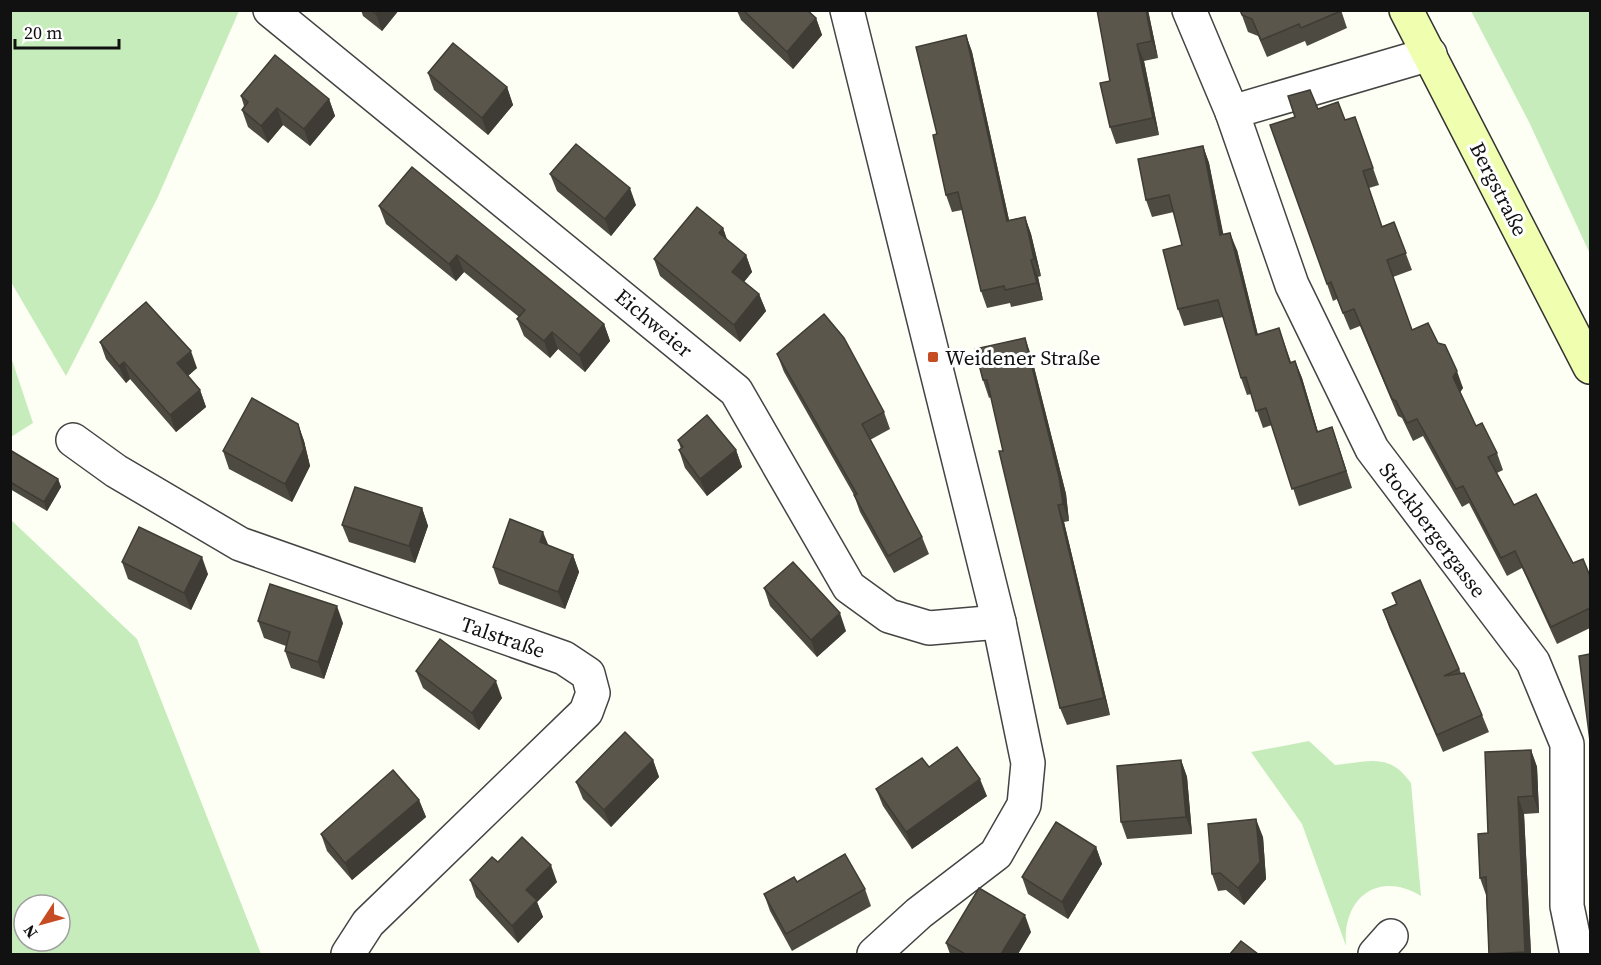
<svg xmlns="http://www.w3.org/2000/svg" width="1601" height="965" viewBox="0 0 1601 965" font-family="'Source Serif 4',serif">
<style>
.green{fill:#c6ecbc;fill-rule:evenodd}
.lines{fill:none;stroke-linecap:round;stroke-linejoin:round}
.street-casing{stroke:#444;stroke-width:36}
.secondary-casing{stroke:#333;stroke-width:36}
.street{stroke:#fff;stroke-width:33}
.secondary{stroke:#f0ffaf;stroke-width:33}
.wall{fill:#4d4a41}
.shaded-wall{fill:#3f3c35}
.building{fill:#5a564c;stroke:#3f3c35;stroke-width:1.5}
.poi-dot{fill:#c64c23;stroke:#fff;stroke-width:2}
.labels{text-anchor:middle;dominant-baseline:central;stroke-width:6;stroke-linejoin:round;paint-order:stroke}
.street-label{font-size:21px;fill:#111;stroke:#fff}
.poi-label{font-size:21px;fill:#111;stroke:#fff;text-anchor:start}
</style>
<rect width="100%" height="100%" fill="#fefff4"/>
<g class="green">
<path d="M11,10L239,11L157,199L66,376L11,282Z"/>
<path d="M1471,11H1590V254L1529,122Z"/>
<path d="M11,357L33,423L11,437H10Z"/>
<path d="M10,519L137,639L261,954H11ZM24,905H60V941H24Z"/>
<path d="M1309,741L1335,765C1369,762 1389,752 1411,783L1421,896C1378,870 1342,898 1346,946L1302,824L1251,752Z"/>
</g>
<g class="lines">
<defs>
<g id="street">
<path d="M270,10L736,391L849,587L889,616L929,628L999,622"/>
<path d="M847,10L999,622L1028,763L1024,805L996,854L919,913L874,954"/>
<path d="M1189,10L1232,112"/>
<path d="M1430,54L1232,112L1292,285L1372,449L1533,662L1567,744V906L1577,954"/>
<path d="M73,440L116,471L240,544L564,658L588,674L593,693L586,712L368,923L348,954"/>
<path d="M1375,954L1391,936"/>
</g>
<path id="secondary" d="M1406,10L1590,367"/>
</defs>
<use href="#street" class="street-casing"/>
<use href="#secondary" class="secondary-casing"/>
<use href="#street" class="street"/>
<use href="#secondary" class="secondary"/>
</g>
<g class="wall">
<path d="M361,10H399L382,31L363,16Z"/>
<path d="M736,10H807L816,18L822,35L793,69L741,20L738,13Z"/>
<path d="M1148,10L1158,58L1144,61L1159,135L1116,144L1110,127V81Z"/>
<path d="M1240,10H1341L1347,28L1307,46L1305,41L1267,57L1258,36L1248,32Z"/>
<path d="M966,35L972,52L1009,220L1025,217L1031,234L1041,276L1038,277L1043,300L1011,307L1010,303L987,308L981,291L962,210L952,212L946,195L937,134Z"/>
<path d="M428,73L507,87L513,105L488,135L434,90Z"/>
<path d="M241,96L329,99L335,116L310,146L283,125L268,143L248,127L242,110L244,106Z"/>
<path d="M1318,109L1345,120L1355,117L1379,185L1369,188L1382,226L1394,222L1412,270L1393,277L1412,330L1438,343L1463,388L1460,392L1476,426L1497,453L1503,470L1497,473L1514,505L1573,563L1590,576V628L1557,644L1522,568L1507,576L1469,503L1462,507L1423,436L1413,441L1402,418L1398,416L1360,326L1350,330L1337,299L1333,301L1327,284Z"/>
<path d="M1203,146L1209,163L1223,235L1237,250L1258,335L1279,328L1291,362L1295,361L1302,378L1318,432L1332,427L1352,488L1299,506L1272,425L1263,428L1251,394L1247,395L1241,378L1223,317L1184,326L1178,309L1182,245L1174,212L1152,217L1146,200Z"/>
<path d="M550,174L636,205L611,236L557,191Z"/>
<path d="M379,206L604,324L610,341L585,372L558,349L550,358L524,336L517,319L519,317L464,272L456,281L386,224Z"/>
<path d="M723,228L727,240L746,255L752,272L744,282L759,294L766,311L740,342L660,276L654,259Z"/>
<path d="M100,342L197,368L188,376L200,390L206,407L176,432L130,379L126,383L106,359Z"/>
<path d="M777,354L884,412L890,429L870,440L922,537L929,554L894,573L860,512L854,495L784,372Z"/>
<path d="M1031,355L1066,494L1069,521L1064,522L1110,715L1067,725L1060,708L991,397L989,398L983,380Z"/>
<path d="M298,424L304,441L310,466L292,502L229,469L223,451Z"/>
<path d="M678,440L736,450L742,467L707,496L685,468L679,450L681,449Z"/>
<path d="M10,450L58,479L61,487L47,511L10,489Z"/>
<path d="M422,508L428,526L415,563L349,542L342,525Z"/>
<path d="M548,545L573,555L579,572L565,609L499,584L493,567Z"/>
<path d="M122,562L208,574L191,610L128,579Z"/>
<path d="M1420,580L1461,673L1482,715L1489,732L1443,752L1389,627L1383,610L1396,604L1392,593Z"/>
<path d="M764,588L846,631L817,657L770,606Z"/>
<path d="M258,621L343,623L324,679L291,668L285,651L286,646L264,638Z"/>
<path d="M416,671L502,698L479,730L423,688Z"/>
<path d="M1531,750L1537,767L1539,813L1524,814L1531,954H1489L1486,895L1480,878L1488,833Z"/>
<path d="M653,760L659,777L611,827L583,799L576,782Z"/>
<path d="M1181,760L1187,777L1192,834L1127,839L1121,822Z"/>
<path d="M929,767L987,796L912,849L883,806L876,789Z"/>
<path d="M419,800L426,817L352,880L327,851L321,834Z"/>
<path d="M1263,837L1266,879L1244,905L1226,890L1218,891L1212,874Z"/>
<path d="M1096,847L1102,864L1068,919L1028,894L1022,877Z"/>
<path d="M498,862L557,882L537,902L543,917L518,943L476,897L470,880Z"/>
<path d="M865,889L871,906L792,951L770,911L764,894Z"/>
<path d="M1031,932L1018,954H950L946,943Z"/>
</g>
<g class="shaded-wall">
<path d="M379,10H399L382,31L376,14Z"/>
<path d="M1146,10H1148L1158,58L1152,41Z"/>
<path d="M816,18L822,35L793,69L787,52Z"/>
<path d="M966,35L972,52L1013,238L1007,221Z"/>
<path d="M1137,44L1144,61L1159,135L1153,118Z"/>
<path d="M507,87L513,105L488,135L482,118Z"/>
<path d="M329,99L335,116L310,146L304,129Z"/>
<path d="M277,108L283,125L268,143L261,126Z"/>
<path d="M1203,146L1209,163L1227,252L1220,235Z"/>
<path d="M630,188L636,205L611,236L605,219Z"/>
<path d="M1025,217L1031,234L1041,276L1034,259Z"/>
<path d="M723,228L729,245L719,233Z"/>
<path d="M1230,233L1237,250L1262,352L1256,335Z"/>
<path d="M457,255L464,272L456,281L449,264Z"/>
<path d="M746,255L752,272L738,289L732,272Z"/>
<path d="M1031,260L1038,277L1043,300L1037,283Z"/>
<path d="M759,294L766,311L740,342L734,325Z"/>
<path d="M604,324L610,341L585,372L579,355Z"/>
<path d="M552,332L558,349L550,358L544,341Z"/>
<path d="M1025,338L1031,355L1066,494L1069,521L1063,504Z"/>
<path d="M191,351L197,368L183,380L177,363Z"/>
<path d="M1295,361L1302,378L1323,449L1317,432Z"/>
<path d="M124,362L130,379L126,383L119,366Z"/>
<path d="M1457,371L1463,388L1459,394L1453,377Z"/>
<path d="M200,390L206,407L176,432L170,415Z"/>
<path d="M298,424L304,441L310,466L292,502L285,484Z"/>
<path d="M1332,427L1338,444L1352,488L1346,471Z"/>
<path d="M736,450L742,467L707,496L700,479Z"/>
<path d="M58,479L61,487L47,511L44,502Z"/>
<path d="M1058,505L1064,522L1110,715L1104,698Z"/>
<path d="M422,508L428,526L415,563L409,546Z"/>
<path d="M543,532L550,549L540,542Z"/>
<path d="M573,555L579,572L565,609L558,592Z"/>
<path d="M202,557L208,574L191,610L184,593Z"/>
<path d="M337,606L343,623L324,679L318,662Z"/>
<path d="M840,613L846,631L817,657L811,640Z"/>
<path d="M496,681L502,698L479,730L472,713Z"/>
<path d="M1531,750L1537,767L1539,813L1533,796Z"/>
<path d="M653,760L659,777L611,827L604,810Z"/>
<path d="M1181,760L1187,777L1192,834L1186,817Z"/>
<path d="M980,779L987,796L912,849L906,832Z"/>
<path d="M1518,797L1524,814L1531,954H1526L1525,952Z"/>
<path d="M419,800L426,817L352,880L345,863Z"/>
<path d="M1256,819L1263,837L1266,879L1244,905L1238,888Z"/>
<path d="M1096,847L1102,864L1068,919L1062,902Z"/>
<path d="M551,865L557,882L537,902L543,917L518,943L512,926L526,890Z"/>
<path d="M1025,915L1031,932L1018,954H1001Z"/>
</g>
<g class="building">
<path d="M371,10H379L376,14Z"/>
<path d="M743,10H807L816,18L787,52Z"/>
<path d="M1097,10H1146L1152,41L1137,44L1153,118L1110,127L1100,83L1110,81Z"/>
<path d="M1240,10H1341V11L1301,28L1299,24L1261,40L1252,19L1242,15Z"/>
<path d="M966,35L1007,221L1025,217L1034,259L1031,260L1037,283L1005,290L1004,286L981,291L958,192L946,195L933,135L937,134L916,47Z"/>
<path d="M453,43L507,87L482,118L428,73Z"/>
<path d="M275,55L329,99L304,129L277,108L261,126L242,110L248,102L241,96Z"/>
<path d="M1310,90L1318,109L1338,102L1345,120L1355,117L1373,168L1363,171L1382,227L1394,222L1406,253L1387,260L1412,330L1428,323L1438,343L1445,345L1457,371L1453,377L1476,426L1482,423L1497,453L1488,457L1514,505L1536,494L1573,563L1583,559L1590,576V608L1551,627L1515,551L1501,558L1463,486L1456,489L1417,419L1407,423L1396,401L1392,399L1354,309L1343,313L1331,282L1327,284L1270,125L1295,117L1288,96Z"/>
<path d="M576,144L630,188L605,219L550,174Z"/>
<path d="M1203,146L1220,235L1230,233L1256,335L1279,328L1290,363L1295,361L1317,432L1332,427L1346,471L1292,489L1266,408L1256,411L1246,377L1241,378L1218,300L1178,309L1163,250L1182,245L1169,195L1146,200L1138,159Z"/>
<path d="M412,167L604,324L579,355L552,332L544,341L517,319L525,310L457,255L449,264L379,206Z"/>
<path d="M697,207L723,228L719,233L746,255L732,272L759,294L734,325L654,259Z"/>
<path d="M146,302L191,351L177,363L200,390L170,415L124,362L119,366L100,342Z"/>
<path d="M824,314L844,338L884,412L862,424L922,537L888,556L854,495L857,494L777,354Z"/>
<path d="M1025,338L1059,477L1063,504L1058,505L1104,698L1060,708L999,451H1003L987,380H983L975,349Z"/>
<path d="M252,398L298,424L304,449L285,484L223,451Z"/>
<path d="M707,415L736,450L700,479L679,450L683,447L678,440Z"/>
<path d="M10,450L58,479L44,502L10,482Z"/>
<path d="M355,487L422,508L409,546L342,525Z"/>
<path d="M510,519L543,532L540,542L573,555L558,592L493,567Z"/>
<path d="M139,527L202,557L184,593L122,562Z"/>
<path d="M793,562L840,613L811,640L764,588Z"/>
<path d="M1420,580L1459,669L1444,676L1464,673L1482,715L1437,735L1383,610L1397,604L1392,593Z"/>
<path d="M270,584L337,606L318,662L285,651L290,632L258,621Z"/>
<path d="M440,639L496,681L472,713L416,671Z"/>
<path d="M1590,654V741L1579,656Z"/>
<path d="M625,732L653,760L604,810L576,782Z"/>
<path d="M957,747L980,779L906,832L876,789L922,758L929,767Z"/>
<path d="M1531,750L1533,796L1518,797L1525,952L1489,954L1486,877L1480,878L1478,834L1488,833L1485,752Z"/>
<path d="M1181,760L1186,817L1121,822L1117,766Z"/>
<path d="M393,770L419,800L345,863L321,834Z"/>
<path d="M1256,819L1260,862L1238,888L1220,873L1212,874L1208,824Z"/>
<path d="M1056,822L1096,847L1062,902L1022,877Z"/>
<path d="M522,837L551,865L526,890L537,900L512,926L470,880L492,857L498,862Z"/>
<path d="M845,854L865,889L786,934L764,894L794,877L797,882Z"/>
<path d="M979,888L1025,915L1001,954H965L946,943Z"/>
<path d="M1241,941L1258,954H1230Z"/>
</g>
<rect class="poi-dot" x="927" y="351" width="12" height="12" rx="3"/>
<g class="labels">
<g class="street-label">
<text transform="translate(1499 189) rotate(63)">Bergstraße</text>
<text transform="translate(654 323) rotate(40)">Eichweier</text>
<text transform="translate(1433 530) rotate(53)">Stockbergergasse</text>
<text transform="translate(503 637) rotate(19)">Talstraße</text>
</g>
<g class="poi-label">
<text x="945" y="357">Weidener Straße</text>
</g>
</g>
<rect width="1601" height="965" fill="none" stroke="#111111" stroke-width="24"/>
<g transform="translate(42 923) rotate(234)"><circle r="28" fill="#ffffff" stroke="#a0a0a0" stroke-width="1.5"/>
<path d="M0-4.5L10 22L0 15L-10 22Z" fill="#c64c23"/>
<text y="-9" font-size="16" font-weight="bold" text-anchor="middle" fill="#111111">N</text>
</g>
<path d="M15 39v9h104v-9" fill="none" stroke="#111111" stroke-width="3"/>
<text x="24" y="39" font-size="18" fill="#111111" stroke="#ffffff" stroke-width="4.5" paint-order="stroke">20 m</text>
</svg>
